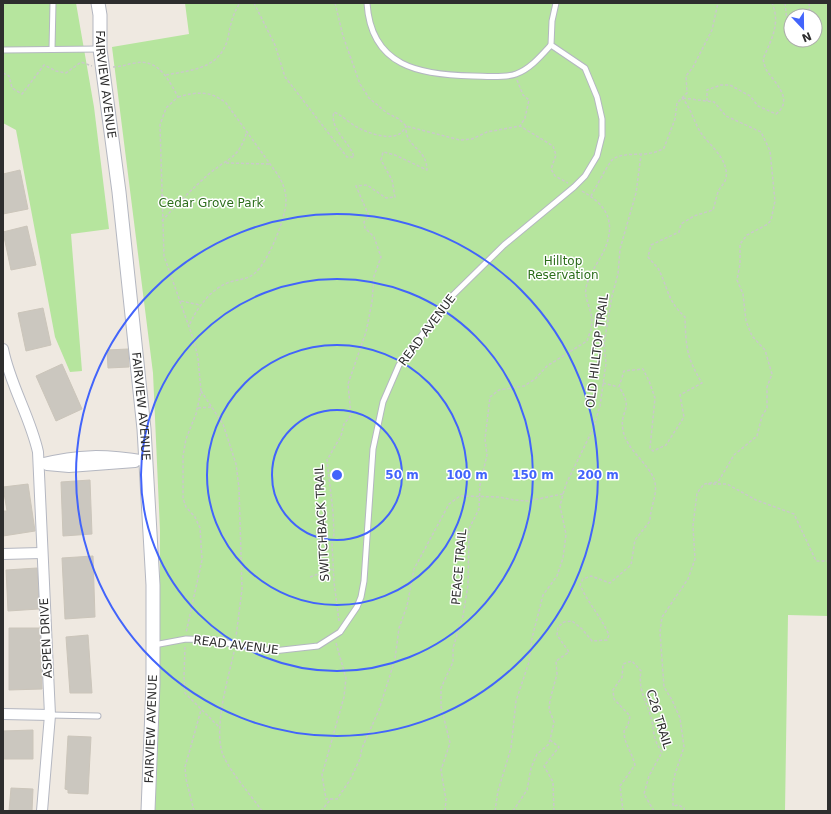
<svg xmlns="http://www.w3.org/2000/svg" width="831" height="814" viewBox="0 0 831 814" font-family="'DejaVu Sans',sans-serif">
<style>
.green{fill:#b6e59e;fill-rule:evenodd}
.building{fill:#cbc7bf;stroke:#cbc5ba}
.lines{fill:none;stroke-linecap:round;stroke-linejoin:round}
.service-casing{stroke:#b4b7c1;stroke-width:7}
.minor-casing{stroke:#b4b7c1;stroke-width:12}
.secondary-casing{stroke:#b4b7c1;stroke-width:15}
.path{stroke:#c9c9c9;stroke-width:1.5;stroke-dasharray:3 2;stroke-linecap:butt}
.service{stroke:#fff;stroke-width:5}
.minor{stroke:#fff;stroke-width:10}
.secondary{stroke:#fff;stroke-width:13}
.ring{fill:none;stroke:#4264fb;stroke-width:2}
.labels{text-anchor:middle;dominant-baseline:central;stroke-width:3;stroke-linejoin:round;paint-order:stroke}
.street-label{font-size:12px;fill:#2e2e2e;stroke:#fff}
.park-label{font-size:12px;fill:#2c6e1b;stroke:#fff}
.centre{fill:#4264fb;stroke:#fff;stroke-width:2}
.ring-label{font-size:12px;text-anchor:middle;font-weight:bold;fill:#4264fb;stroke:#fff;stroke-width:3;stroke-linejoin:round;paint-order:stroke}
</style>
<rect width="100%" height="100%" fill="#efe9e1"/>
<g class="green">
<path d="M3,3H76L94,107L109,229L71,234L82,371L70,372L55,337L16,130L3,123Z"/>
<path d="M185,3H828V616L788,615L785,811H155L159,712L160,531L153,373L112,47L189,34ZM791,16H815V40H791Z"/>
</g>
<g class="building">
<path d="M20,170L28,209L3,214V174Z"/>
<path d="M27,226L36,265L11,270L3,232Z"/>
<path d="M43,308L51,345L26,351L18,313Z"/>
<path d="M128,349L129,367L108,368L107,350Z"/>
<path d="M62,364L82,409L56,421L36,376Z"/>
<path d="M90,480L92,534L63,536L61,482Z"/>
<path d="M28,484L35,531L3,536V511H7L3,487Z"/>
<path d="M93,556L95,617L65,619L62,558Z"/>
<path d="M37,568L39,609L8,611L6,570Z"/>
<path d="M9,628H40L42,689L9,690Z"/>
<path d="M88,635L92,693H70L66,637Z"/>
<path d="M33,730V759H3V731Z"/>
<path d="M68,736L91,737L88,794L68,793V790L65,789Z"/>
<path d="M11,788L33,789L32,811H9Z"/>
</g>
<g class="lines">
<defs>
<g id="service">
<path d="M367,3C371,67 420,75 473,76C484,76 506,78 516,74C530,69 541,56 551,45"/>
<path d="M52,49L53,3"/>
<path d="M3,50L100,49"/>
<path d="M154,645L186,639L215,640L240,646L273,651L318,646L340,632L357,607L361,597L364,581L373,449L383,402L399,365L450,298L504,245L574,187L585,176L597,156L602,136V119L597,97L585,68L551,45L552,21L556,3"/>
<path d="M50,715L98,716"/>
</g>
<g id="minor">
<path d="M3,349C10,385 30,416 38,452L50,715L42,811"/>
<path d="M39,464C80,454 104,454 146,461"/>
<path d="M47,465L69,467L135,462"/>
<path d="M3,554L41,553"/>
<path d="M3,714L50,715"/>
</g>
<g id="secondary">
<path id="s1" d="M98,3L100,15V49L119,192L144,429L153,585V684L148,811"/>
</g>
</defs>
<use href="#service" class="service-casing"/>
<use href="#minor" class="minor-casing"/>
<use href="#secondary" class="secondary-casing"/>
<g class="path">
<path d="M254,3L275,45L285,77L347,157H354C350,142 329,129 334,112C341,115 346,120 352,124C362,131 385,140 397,135C401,134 404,130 406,126"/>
<path d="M335,3L343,36L360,84L369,98L387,113L399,119L406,126L460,140L472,139L487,132L520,126L553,146L556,155L551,169L555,176L568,183"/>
<path d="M785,3L787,21L791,30"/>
<path d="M809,3L810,16"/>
<path d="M113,67C121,67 127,64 135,63C158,58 169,80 178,97L166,108L160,125L164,256L194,341L198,358L201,391L196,414L186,439L183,456V498L186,507L195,517L200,528L202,560L186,633"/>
<path d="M3,73L9,76L12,88L22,94L44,65L56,71L66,73L81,62L92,66"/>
<path d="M166,75C192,70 220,69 228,38C230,26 233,13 240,3"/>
<path d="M517,80L523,95L529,100L525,118L520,126"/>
<path d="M178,97C196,92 210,90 226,103L278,175C283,183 286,191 286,201C286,218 268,262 255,273C247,280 239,279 230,282C211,288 196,309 189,326"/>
<path d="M683,98L714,102L726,116L761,132L770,151L775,201L771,220L768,224L747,235L740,244V264L737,280L743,294L746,321L752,336L765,350L772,374L767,387V408L762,416L757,436L734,455L718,482L704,484L697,493L693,526L695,559L688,579L662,617L660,632L664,687L672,700L680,718L684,747L675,774L673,785V806L679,805L684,808V811"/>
<path d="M707,101V90L721,85H730L750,96L758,106L776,114C794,100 776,84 767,71C765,68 764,63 763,59C771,40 781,24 772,3"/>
<path d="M226,163L270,164"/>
<path d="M161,195L177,204"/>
<path d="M591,196C595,189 609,162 613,159C628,150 647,159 664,148L675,119L677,103L687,93L686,76L693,67L712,30L718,3"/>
<path d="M162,221C177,204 193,188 210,173C229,157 239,159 247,131"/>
<path d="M181,301L200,305"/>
<path d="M603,383L618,387"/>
<path d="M201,391L223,424L236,464L239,488L242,589L236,637"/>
<path d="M198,408L211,407"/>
<path d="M708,484H727L756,500L794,514L816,561H828"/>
<path d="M310,577L332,569"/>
<path d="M339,621L334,582L332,543L334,534L333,512L327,460L341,436L344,424L351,415L348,384L366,332L372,302L374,276L381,257L374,237L365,228L364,222L369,216L356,186L367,185L386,198L395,197L392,180L381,160L383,152L395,155L427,170C426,146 405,149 406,126"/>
<path d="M336,643L346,678L344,697L322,775L326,799H337L350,780L360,759L362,748L379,710L395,659L399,628L407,606L414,569L449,504L460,496L499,497L514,500L528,501L563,494"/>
<path d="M185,647L184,677L185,693L220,728"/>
<path d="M234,652C228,679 213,729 223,755C231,773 250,794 262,811"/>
<path d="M550,740L559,747L544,766L553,782L554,811"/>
<path d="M194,811L186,779L185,767L201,710"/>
<path d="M321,811L331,799"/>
<path d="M445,811L446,800L441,770L450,743L441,706V688L453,662V648L463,616L468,585L469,529L479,509L480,485L487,455L485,439L490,397L499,390L524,386L535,379L547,366L587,341C589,335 592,328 592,321C592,310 584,299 586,288C589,272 601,260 606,246C616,218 604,203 580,190"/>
<path d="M495,811L498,791L511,748L516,701L529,662L532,638L539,611L543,595L557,576L563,558L566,534L560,506L563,494L567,482L593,429L600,406L606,363L604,344L612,296L618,274L620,249L636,193L641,155"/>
<path d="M513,811L527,790L531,768L537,754L548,745L550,740L554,722L549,709L550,700L557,674L556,661L569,652L557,635L558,627L564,622L572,621L582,629L592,641L607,640L609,635C601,617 588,603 580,585L583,579L591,576L610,583L631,565L635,540L650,521C650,506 659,493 654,479C647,462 626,449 623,430C619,410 635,410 619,387L624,371L643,369L649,381L655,398L650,448L653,451L666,445L684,417L680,395L702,383C686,357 686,346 685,317C668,301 669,292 660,272C658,267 652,262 648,257L651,245L679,232L681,224L694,216L713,210C715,204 716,198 718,192C720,187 725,183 726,178C729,159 710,146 701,133C693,121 692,109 682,98"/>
<path d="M623,811L620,786L635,765C632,752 624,744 624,731L628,725L630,716L614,699L613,690L622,677L623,664L632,661L641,671C638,689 645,698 650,714C656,730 650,735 662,752L649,776L644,794L654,811"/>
</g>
<use href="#service" class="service"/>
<use href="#minor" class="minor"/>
<use href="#secondary" class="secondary"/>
</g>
<g class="ring">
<circle cx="337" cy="475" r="65"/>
<circle cx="337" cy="475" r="130"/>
<circle cx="337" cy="475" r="196"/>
<circle cx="337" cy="475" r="261"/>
</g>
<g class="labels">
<g class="street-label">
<text stroke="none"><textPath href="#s1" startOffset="82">FAIRVIEW AVENUE</textPath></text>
<text transform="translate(427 330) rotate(-53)">READ AVENUE</text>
<text transform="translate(597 351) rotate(-83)">OLD HILLTOP TRAIL</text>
<text stroke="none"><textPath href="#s1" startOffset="406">FAIRVIEW AVENUE</textPath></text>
<text transform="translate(322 523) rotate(-93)">SWITCHBACK TRAIL</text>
<text transform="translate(459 567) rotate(-85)">PEACE TRAIL</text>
<text transform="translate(46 638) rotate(-93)">ASPEN DRIVE</text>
<text transform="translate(236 645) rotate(7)">READ AVENUE</text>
<text transform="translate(659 719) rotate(73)">C26 TRAIL</text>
<text transform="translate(151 729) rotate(-88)">FAIRVIEW AVENUE</text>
</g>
<g class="park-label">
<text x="211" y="203">Cedar Grove Park</text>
<text x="563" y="261">Hilltop<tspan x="563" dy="14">Reservation</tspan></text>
</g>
</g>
<circle cx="337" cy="475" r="6" class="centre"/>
<g class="ring-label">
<text x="402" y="479">50 m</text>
<text x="467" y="479">100 m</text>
<text x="533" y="479">150 m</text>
<text x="598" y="479">200 m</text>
</g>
<rect width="831" height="814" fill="none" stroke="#2e2e2e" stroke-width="8"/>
<g transform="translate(803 28) rotate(158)"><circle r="19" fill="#ffffff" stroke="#ababab"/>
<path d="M0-3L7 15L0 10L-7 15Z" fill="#4264fb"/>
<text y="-6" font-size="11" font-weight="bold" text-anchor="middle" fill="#2e2e2e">N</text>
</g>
</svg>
